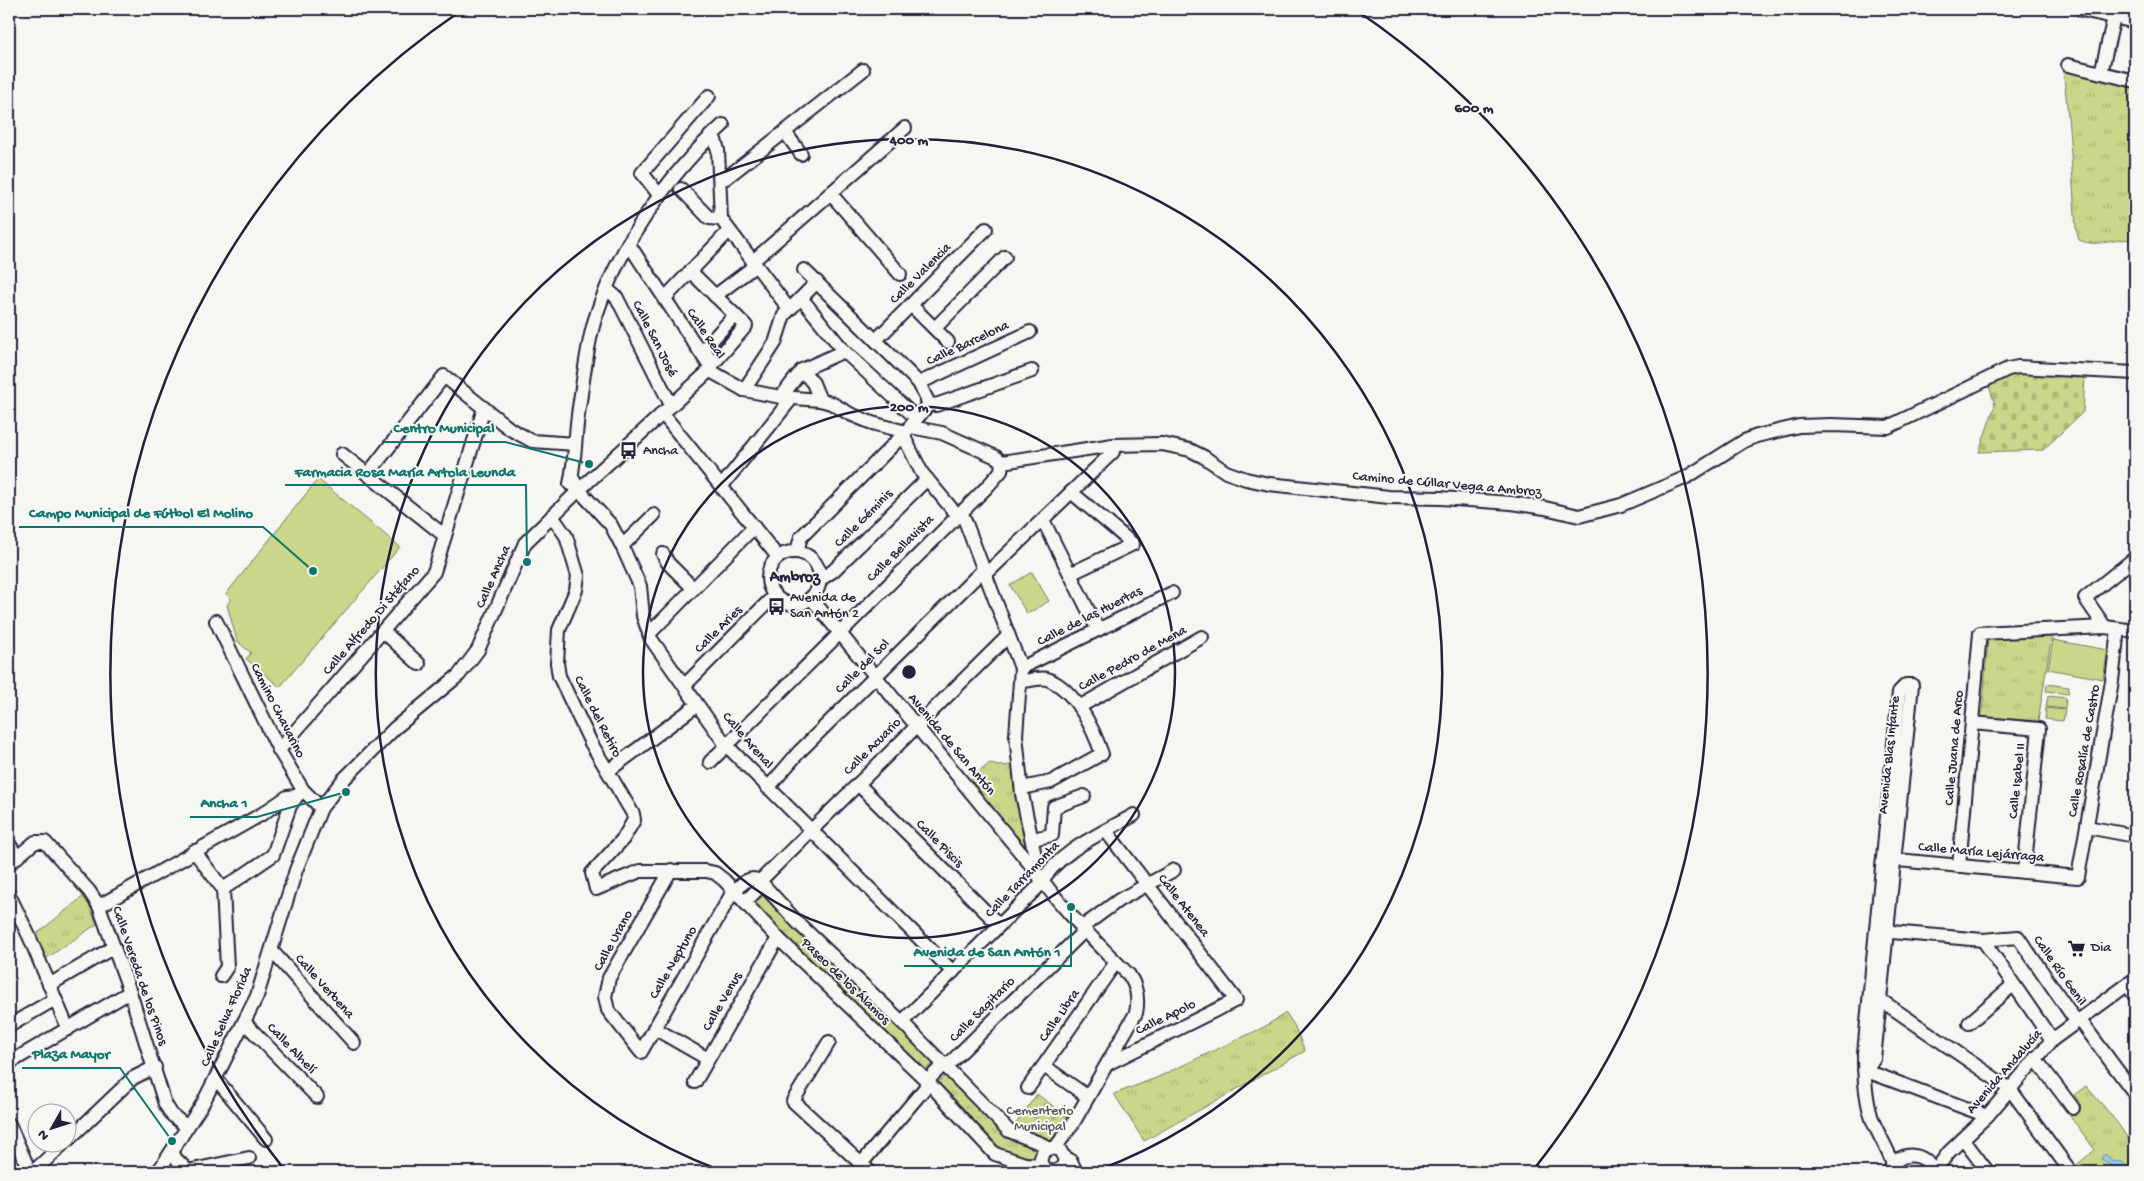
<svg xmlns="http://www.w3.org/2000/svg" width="2144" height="1181" viewBox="0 0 2144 1181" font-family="'Gochi Hand',sans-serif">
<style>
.grass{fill:url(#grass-tufts);stroke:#767c62}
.cemetery{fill:url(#cemetery-stones);stroke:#767c62}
.garden{fill:#cad689;stroke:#767c62}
.water{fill:#90cff1;stroke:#648aa8}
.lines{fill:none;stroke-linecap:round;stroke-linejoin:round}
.minor-casing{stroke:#22223b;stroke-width:16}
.minor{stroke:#f6f6f2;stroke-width:12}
.ring{fill:none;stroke:#22223b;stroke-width:2.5}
.labels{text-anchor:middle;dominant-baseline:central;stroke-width:4;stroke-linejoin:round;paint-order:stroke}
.street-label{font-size:14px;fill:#22223b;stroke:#f6f6f2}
.poi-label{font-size:14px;fill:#22223b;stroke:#f6f6f2;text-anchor:start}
.park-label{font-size:14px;fill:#545852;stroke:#f6f6f2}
.quarter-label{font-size:16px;font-weight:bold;fill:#22223b;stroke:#f6f6f2}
.centre{fill:#22223b;stroke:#f6f6f2;stroke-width:2.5}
.ring-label{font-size:15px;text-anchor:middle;font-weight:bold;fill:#22223b;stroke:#f6f6f2;stroke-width:4;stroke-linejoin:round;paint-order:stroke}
.leader{fill:none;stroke:#0f766e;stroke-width:2}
.callout-dot{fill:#0f766e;stroke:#f6f6f2;stroke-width:2}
.callout-label{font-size:15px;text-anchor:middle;font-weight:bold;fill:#0f766e;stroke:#f6f6f2;stroke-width:4;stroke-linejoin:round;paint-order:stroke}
</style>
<defs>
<pattern id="grass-tufts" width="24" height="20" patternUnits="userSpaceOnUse" patternTransform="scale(1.25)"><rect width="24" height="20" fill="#cad689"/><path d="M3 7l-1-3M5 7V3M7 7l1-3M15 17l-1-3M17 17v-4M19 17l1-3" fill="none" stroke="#adb777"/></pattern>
<pattern id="cemetery-stones" width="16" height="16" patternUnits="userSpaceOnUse" patternTransform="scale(1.25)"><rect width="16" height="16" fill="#cad689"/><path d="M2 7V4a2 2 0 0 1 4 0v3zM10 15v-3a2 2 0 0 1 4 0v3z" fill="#adb777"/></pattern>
</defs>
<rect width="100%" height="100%" fill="#f6f6f2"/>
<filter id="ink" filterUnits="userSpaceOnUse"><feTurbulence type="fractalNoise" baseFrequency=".02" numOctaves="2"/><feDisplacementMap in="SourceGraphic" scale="10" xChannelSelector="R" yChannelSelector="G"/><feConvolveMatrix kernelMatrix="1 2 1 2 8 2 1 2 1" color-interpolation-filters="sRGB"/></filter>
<g filter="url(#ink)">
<g class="grass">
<path d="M2063,70L2135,86V240C2114,237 2100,249 2079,240L2076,229C2072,176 2070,123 2063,70Z"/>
<path d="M2052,634L2038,721L1982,717L1988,638Z"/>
<path d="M990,763L997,766L1013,765L1028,845L1022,847L969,780Z"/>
<path d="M763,891L935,1060L924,1072H921L751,902Z"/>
<path d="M85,895L97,924L44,960L34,936Z"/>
<path d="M1286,1013L1294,1025L1305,1051L1144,1141L1114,1094L1156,1078L1264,1027Z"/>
<path d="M948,1073L1008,1133L1036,1145L1039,1151L1036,1161L997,1150L936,1085Z"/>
<path d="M2086,1086C2101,1104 2131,1134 2135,1157C2136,1161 2135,1167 2135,1172H2078L2074,1167L2095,1150L2070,1116L2081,1104L2074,1095Z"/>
</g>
<g class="cemetery">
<path d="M2014,371L2085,376L2083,412L2043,450L1979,452L1995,405L1989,386Z"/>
<path d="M1037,1094L1070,1119L1052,1142L1013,1128Z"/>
</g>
<g class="garden">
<path d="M318,479L400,547L280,687L246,659L251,653L237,641L227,605L231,599L226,594Z"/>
<path d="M1032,572L1049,601L1027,614L1010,585Z"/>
<path d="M2053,640L2108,650L2103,679L2048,669Z"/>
<path d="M2047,684L2069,687L2068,694L2046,691Z"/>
<path d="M2048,696L2066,698L2065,709L2046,707Z"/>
<path d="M2046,708L2065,710L2063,721L2045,719Z"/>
</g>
<path class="water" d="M2105,1154L2111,1160L2122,1162L2127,1167L2126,1172H2113L2109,1163L2101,1159Z"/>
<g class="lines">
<defs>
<g id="minor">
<path d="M2082,10L2135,22"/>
<path d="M2068,65L2135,81"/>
<path d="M2101,73L2114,17"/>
<path d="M785,132L801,154"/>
<path d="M710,136L715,140L718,150L721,219"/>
<path d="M720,178H726L863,70"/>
<path d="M681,189L709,218L721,219L789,309"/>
<path d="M830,193L900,274"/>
<path d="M660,196L642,173L709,96"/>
<path d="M628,243L714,373L744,390L781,397L820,400L831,403L850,414L872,423L906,432"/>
<path d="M753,261L905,128"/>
<path d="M690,271L735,315"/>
<path d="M607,289L617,298L671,405"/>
<path d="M715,296L756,265"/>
<path d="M664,299L729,231"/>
<path d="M802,299L844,351L916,418"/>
<path d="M911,305L948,342"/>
<path d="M735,315L746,326L713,364L704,349Z"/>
<path d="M935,328L1005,257"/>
<path d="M876,340L986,229"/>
<path d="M802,370L813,383L820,400"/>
<path d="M919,383L1030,332"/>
<path d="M744,390L775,343L784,315L817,282"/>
<path d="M781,397L802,370L844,351"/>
<path d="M929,404L936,405L1032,371"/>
<path d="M662,413L778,557"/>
<path d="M911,427L942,433L996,457L1002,462"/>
<path d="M903,435L922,473L952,509L964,518L1021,668L1016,735L1022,794L1035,856L1030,864"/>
<path d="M342,454L445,536"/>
<path d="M1002,462L1113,445L1162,444L1190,450L1204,457L1226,472L1246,479L1269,484L1389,497L1441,498L1511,503L1545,508L1579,516L1621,505L1687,477L1744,441L1757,436L1799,426L1832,425L1888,427L2008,369L2018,367L2135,373"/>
<path d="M368,474L444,376L510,429L532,441L575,444"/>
<path d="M572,477L579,490L611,525L622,546L640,586L643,616L651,639L726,745L953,972"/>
<path d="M570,484C576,457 575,429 580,401C584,375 587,345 595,319C617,249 668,174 723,125"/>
<path d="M721,487L792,398"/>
<path d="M552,516L566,536L578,576L576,590L559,630L557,663L559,676L591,743L633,814L634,820L623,839L592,873L596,889L640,871H706L715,873L724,880L778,938L927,1081L995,1154L1025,1164L1041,1165"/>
<path d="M1043,520L1098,630"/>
<path d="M622,546L654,515"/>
<path d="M797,551L801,537L903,435L929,404L919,383L804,270"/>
<circle cx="794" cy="578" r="26"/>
<path d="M663,554L668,563L693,588"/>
<path d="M1070,574L1133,544L1071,492"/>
<path d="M985,575L1113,452V445"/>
<path d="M821,579L833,571L927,479"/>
<path d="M811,598L1030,864C1061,908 1092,938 1129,975C1137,987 1139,998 1136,1013L1072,1125L1055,1148"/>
<path d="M216,621L279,750L303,790L321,808"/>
<path d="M2105,627L2085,598L2135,558"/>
<path d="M383,631L419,664"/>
<path d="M649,634L754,527"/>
<path d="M1021,668L1172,593"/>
<path d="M1020,682C1027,681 1040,677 1047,679C1075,689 1093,728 1102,754"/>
<path d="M685,685L775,595"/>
<path d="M1079,707L1202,637"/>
<path d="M1972,723L2039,729L2024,872"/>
<path d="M279,750L434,572L484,408"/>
<path d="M710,762L987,487L1001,471L1002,462"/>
<path d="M608,771L697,705"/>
<path d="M858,784L999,925"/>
<path d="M768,788L799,752L983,570"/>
<path d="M1022,788L1051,782L1096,757"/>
<path d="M2087,827L2135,836"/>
<path d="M1106,831L1236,1000L1109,1063"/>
<path d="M1032,839L1052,835L1054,807L1084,796"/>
<path d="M9,844L17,856"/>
<path d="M194,851L223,889"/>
<path d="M1887,859L2078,877L2112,681L2118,629"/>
<path d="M9,864L35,842H45L89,891L99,906L130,992L165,1104L172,1115L187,1127"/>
<path d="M1959,866L1980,633L2105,627L2135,631"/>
<path d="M671,870L609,978L605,997L608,1010L641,1052L731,895C739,887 748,874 760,881L798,923L902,1022L1009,1131L1042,1144L1047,1149"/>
<path d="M760,881L1008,636"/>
<path d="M9,895L29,936L68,1029"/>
<path d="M745,902L763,884"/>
<path d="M99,906L262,814L287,797L297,796L303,790"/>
<path d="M1081,928L1119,900L1174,870"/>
<path d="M1880,931L1983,940L2018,937L2076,1021"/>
<path d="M1983,940L2052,1040"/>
<path d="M272,951L354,1043"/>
<path d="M221,976L227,967L223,889L273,855L290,806L297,796"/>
<path d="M2127,984L2135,996"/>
<path d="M49,985L114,947"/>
<path d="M1873,1002L1885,1003L2010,1089L2071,1172"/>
<path d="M2079,1019L2135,1094"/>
<path d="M244,1022L317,1097"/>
<path d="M902,1022L1038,887C1057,852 1100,834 1134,815"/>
<path d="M1969,1023L2013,985"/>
<path d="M9,1026L55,999"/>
<path d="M654,1028L708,1059"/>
<path d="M829,1042L793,1101L870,1172"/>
<path d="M2035,1058L2073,1108"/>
<path d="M9,1063L130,992"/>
<path d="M1044,1066L1088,1097"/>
<path d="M216,1079L266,1139"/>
<path d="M695,1082L778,938"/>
<path d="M1028,1088L1116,962"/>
<path d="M9,1124L30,1172"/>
<path d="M1963,1139L1988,1172"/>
<path d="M68,1140L133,1078L155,1067"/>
<path d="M171,1154L189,1172"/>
<path d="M1065,1157L1071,1161L1076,1172"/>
<path d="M861,1164L925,1088L927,1081L944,1064L950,1063L1084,931"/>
<path d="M1893,1165C1888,1148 1878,1135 1872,1119C1865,1097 1864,1076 1864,1053L1899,692L1906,685H1912L1874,1059L1864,1070L1987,1116"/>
<path d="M1890,1170C1899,1150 1926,1151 1933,1172"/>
<path d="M188,1171L249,1158"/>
<path d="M33,1172L63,1144"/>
<path d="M158,1172L203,1103L257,996L296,870L321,808L343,780L395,728L459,675L478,650L525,543L579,490L710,370"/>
<path d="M1052,1172L1044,1169L1040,1161L1043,1152L1051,1148L1060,1150L1065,1160L1062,1168L1053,1172"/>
<path d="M1934,1172L1949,1152L1987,1116L2052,1040L2135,979"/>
</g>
</defs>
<use href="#minor" class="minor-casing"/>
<use href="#minor" class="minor"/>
</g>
</g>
<g class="ring">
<circle cx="909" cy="672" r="266"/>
<path d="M722 1171A533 533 0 1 1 1096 1171"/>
<path d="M284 1169A799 799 0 0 1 462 10M1356 10A799 799 0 0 1 1534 1169"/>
</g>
<defs>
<symbol id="bus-bare" viewBox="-9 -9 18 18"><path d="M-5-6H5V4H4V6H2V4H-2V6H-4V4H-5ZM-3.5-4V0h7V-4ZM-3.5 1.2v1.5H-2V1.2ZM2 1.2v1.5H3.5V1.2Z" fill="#22223b" stroke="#f6f6f2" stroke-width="2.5" paint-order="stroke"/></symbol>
<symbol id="supermarket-bare" viewBox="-9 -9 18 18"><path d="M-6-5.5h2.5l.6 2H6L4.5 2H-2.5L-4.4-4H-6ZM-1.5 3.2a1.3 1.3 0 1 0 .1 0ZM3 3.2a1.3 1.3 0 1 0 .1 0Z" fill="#22223b" stroke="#f6f6f2" stroke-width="2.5" paint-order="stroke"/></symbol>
</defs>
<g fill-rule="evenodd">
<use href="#bus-bare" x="616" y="438" width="25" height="25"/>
<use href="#bus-bare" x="764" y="594" width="25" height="25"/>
<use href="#supermarket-bare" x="2064" y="936" width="25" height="25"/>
</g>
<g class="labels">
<g class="street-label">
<text transform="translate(921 274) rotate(-45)">Calle Valencia</text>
<text transform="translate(705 334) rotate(56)">Calle Real</text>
<text transform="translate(654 339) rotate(63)">Calle San José</text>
<text transform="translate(968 344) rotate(-25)">Calle Barcelona</text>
<text transform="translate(1447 485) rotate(5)">Camino de Cúllar Vega a Ambroz</text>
<text transform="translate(864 519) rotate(-45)">Calle Géminis</text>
<text transform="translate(901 549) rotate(-45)">Calle Bellavista</text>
<text transform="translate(494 577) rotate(-66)">Calle Ancha</text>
<text transform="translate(1090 617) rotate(-27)">Calle de las Huertas</text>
<text transform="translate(372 621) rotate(-49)">Calle Alfredo Di Stéfano</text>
<text transform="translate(719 630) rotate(-45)">Calle Aries</text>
<text transform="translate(1133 659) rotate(-29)">Calle Pedro de Mena</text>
<text transform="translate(863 667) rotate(-45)">Calle del Sol</text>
<text transform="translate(277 711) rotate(63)">Camino Chavarino</text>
<text transform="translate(597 717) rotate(63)">Calle del Retiro</text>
<text transform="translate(747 741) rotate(49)">Calle Arenal</text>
<text transform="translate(951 745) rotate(50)">Avenida de San Antón</text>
<text transform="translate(873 747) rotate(-45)">Calle Acuario</text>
<text transform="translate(1955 748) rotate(-85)">Calle Juana de Arco</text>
<text transform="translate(2085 751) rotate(-80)">Calle Rosalía de Castro</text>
<text transform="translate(1890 755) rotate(-84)">Avenida Blas Infante</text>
<text transform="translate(2018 781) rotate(-84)">Calle Isabel II</text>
<text transform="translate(939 844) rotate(45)">Calle Piscis</text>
<text transform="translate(1981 853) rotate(5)">Calle María Lejárraga</text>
<text transform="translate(1023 880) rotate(-46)">Calle Tarramonta</text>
<text transform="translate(1183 906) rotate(52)">Calle Atenea</text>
<text transform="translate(614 941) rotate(-61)">Calle Urano</text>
<text transform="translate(674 963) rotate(-60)">Calle Neptuno</text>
<text transform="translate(2059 971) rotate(55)">Calle Río Genil</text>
<text transform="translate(139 976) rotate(71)">Calle Vereda de los Pinos</text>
<text transform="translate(845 982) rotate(44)">Paseo de los Álamos</text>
<text transform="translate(324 987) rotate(48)">Calle Verbena</text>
<text transform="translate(723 1002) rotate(-60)">Calle Venus</text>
<text transform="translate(983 1010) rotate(-45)">Calle Sagitario</text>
<text transform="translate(1060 1016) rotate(-55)">Calle Libra</text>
<text transform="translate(227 1017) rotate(-66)">Calle Selva Florida</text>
<text transform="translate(1166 1018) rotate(-26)">Calle Apolo</text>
<text transform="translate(291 1049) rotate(46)">Calle Alhelí</text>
<text transform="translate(2005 1072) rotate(-49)">Avenida Andalucía</text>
</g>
<g class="poi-label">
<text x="643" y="451">Ancha</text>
<text x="790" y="598">Avenida de<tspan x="790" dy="16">San Antón 2</tspan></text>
<text x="2091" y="948">Dia</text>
</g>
<g class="park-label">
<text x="1040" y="1111">Cementerio<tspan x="1040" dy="16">Municipal</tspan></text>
</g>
<g class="quarter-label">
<text x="795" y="578">Ambroz</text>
</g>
</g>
<circle cx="909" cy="672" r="8" class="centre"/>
<g class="ring-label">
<text x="1474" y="112">600 m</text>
<text x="909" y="144">400 m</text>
<text x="909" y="411">200 m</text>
</g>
<path class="leader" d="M589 464L505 442H384M527 562L526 485H285M313 571L263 527H19M346 792L257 817H190M1071 907L1071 966H904M172 1141L120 1068H22"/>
<g class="callout-dot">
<circle cx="589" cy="464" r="5"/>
<circle cx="527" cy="562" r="5"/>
<circle cx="313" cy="571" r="5"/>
<circle cx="346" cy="792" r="5"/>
<circle cx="1071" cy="907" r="5"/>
<circle cx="172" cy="1141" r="5"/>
</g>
<g class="callout-label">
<text x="444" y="432">Centro Municipal</text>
<text x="405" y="476">Farmacia Rosa María Artola Leunda</text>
<text x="141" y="517">Campo Municipal de Fútbol El Molino</text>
<text x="224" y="807">Ancha 1</text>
<text x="987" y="956">Avenida de San Antón 1</text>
<text x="71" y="1058">Plaza Mayor</text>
</g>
<rect width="2144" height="1181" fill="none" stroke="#f6f6f2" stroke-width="30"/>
<rect x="15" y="15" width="2114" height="1151" fill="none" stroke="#22223b" stroke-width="2" filter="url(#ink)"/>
<g transform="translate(52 1128) rotate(231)"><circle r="24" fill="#f6f6f2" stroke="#a1a1a9"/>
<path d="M0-4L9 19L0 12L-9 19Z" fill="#22223b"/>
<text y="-8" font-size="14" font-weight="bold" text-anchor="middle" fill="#22223b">N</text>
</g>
</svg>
